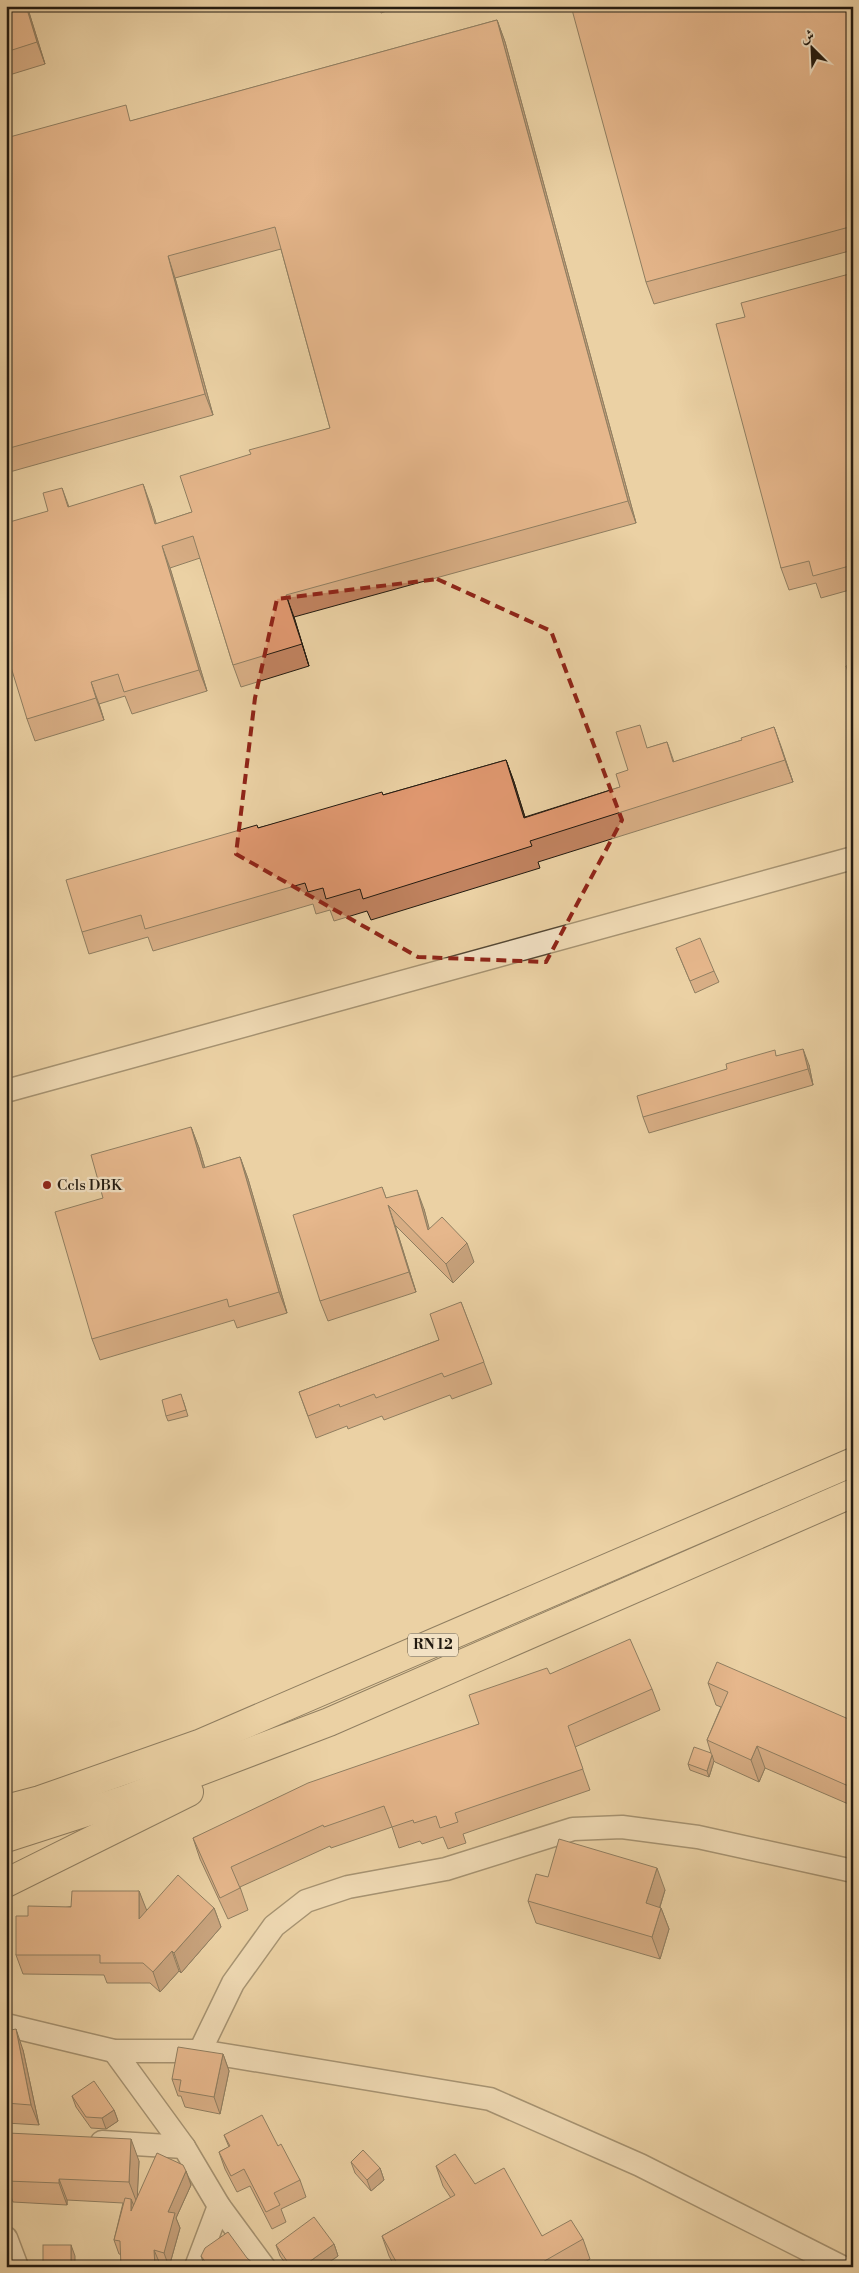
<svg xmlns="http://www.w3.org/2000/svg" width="859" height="2273" viewBox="0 0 859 2273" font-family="'Libre Bodoni',Amiri,serif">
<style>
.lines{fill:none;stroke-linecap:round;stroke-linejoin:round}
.street-casing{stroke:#544835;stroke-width:25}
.highway-casing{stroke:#221a10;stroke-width:30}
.street{stroke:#f2e1c4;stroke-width:22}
.highway{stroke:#ebd1a4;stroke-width:28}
.wall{fill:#c18360;stroke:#221a10}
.shaded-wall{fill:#9d6a4e;stroke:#221a10}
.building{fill:#e09870;stroke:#221a10}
.marked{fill:none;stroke:#8f2418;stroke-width:4;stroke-dasharray:10 6;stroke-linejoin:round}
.poi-dot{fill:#8f2418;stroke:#f2e1c4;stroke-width:2}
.labels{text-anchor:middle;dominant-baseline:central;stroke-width:4.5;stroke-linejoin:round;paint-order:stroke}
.shield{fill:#f2e1c4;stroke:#605646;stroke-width:1}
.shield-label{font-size:14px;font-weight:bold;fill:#221a10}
.poi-label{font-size:15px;fill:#221a10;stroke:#f2e1c4;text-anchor:start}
</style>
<rect width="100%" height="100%" fill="#ebd1a4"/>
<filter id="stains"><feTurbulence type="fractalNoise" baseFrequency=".004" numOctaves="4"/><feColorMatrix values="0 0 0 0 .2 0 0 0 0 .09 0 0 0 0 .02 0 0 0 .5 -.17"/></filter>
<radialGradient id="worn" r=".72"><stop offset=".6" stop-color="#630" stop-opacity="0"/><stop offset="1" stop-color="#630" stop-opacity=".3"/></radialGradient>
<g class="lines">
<defs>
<g id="street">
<path d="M6,1091L853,858"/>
<path d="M6,2025L114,2051H200L490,2099L640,2165L842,2267"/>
<path d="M114,2051L184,2147L219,2206L264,2267"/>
<path d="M200,2051L233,1983L274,1926L306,1901L348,1887L446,1869L573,1829L622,1827L698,1837L853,1871"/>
<path d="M102,2142L184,2147"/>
<path d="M6,2238L17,2267"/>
<path d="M196,2267L219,2206"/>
</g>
<g id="highway">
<path d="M6,1809L40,1800L199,1744L853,1462"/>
<path d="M6,1838L127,1799L329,1722L853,1493"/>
<path d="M6,1883L189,1792"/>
</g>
</defs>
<use href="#street" class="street-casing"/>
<use href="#highway" class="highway-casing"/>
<use href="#street" class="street"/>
<use href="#highway" class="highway"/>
</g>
<g class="wall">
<path d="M6,6H27L45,64L6,76Z"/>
<path d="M379,6H401L381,13Z"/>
<path d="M853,6V250L654,304L646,282Z"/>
<path d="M497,20L505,42L636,523L294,617L309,666L241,687L233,665L200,558L170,568L207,691L132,714L125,696L99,704L104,720L35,741L27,719L48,511L62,488L69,507L151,506L156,524L192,512L251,454L330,428L281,249L175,278L213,415L6,473V138L131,121Z"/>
<path d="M853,273V589L821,598L816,583L789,590L781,568L745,317Z"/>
<path d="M774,727L793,782L538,862L540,868L371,920L367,911L334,921L330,910L316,914L313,904L153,951L148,937L89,954L82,932L258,828L383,795L506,760L514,782L525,817L620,787L628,770L648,748L667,742L674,762L742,740Z"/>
<path d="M676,948L714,971L719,982L695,993Z"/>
<path d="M777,1056L809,1065L813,1085L649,1133L643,1117Z"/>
<path d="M191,1127L199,1148L205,1168L240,1157L248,1179L287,1313L237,1328L234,1320L100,1360L92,1339L103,1198Z"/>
<path d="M382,1187L386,1198L424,1209L429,1229L474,1262L453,1283L395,1225L416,1292L328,1321L320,1301Z"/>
<path d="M461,1302L492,1384L452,1399L450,1395L384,1420L382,1416L348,1429L347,1426L316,1438L299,1392L439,1340Z"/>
<path d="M183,1400L188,1416L168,1421L166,1416Z"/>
<path d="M550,1674L652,1689L660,1710L575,1747L590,1790L463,1834L466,1843L448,1849L443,1837L422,1844L420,1841L399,1848L392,1827L331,1848L330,1846L240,1887L248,1910L228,1919L200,1859L193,1838L479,1724Z"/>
<path d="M708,1683L853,1721V1806L765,1768L759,1782L715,1762L714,1761L709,1777L690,1770L688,1764L711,1753L707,1740L721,1707L716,1705Z"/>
<path d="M665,1890L660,1907L661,1908L669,1929L660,1959L536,1923L528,1901Z"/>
<path d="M139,1891L146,1911L214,1908L221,1927L181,1973L179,1971L160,1992L150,1983H107L104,1975L23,1974L16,1955L28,1916Z"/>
<path d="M6,2031L23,2050L39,2125L6,2123Z"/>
<path d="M223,2054L229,2071L220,2114L185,2107L181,2096H178L172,2079Z"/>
<path d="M72,2096L114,2110L118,2121L106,2129L91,2128L76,2107Z"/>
<path d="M224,2135L278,2146L300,2180L306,2197L281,2209L286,2222L272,2229L250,2186L237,2192L225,2169L219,2152L229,2147Z"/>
<path d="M139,2161L137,2197L186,2171L191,2185L176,2218L180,2228L169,2267L119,2254L114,2240L123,2203L67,2200V2205L13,2202L6,2183V2165Z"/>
<path d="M351,2162L380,2168L384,2180L371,2191L355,2173Z"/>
<path d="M436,2166L475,2184L542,2236L583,2239L590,2259L577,2267H395L389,2256L382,2236L451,2198L443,2186Z"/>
<path d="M334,2244L338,2256L322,2267H288L280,2256L276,2245Z"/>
<path d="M201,2256L247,2258L257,2267H205Z"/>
</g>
<g class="shaded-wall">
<path d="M26,6H27L45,64L37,42Z"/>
<path d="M497,20L505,42L636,523L628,501Z"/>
<path d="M168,256L175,278L213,415L205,394Z"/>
<path d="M143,484L151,506L163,546L155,524Z"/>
<path d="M162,546L170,568L207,691L199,670Z"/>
<path d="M286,595L294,617L309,666L302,644Z"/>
<path d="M91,682L99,704L104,720L96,698Z"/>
<path d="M774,727L782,749L793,782L785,760Z"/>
<path d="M506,760L514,782L532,840L524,818Z"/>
<path d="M803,1049L809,1065L813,1085L808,1069Z"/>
<path d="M191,1127L199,1148L211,1190L203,1168Z"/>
<path d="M240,1157L248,1179L287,1313L279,1292Z"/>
<path d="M417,1190L424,1209L435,1250L428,1230Z"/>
<path d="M388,1205L395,1225L416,1292L409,1272Z"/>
<path d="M467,1243L474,1262L453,1283L446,1264Z"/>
<path d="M757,1746L765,1768L759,1782L751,1760Z"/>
<path d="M712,1755L714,1761L709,1777L707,1771Z"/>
<path d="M657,1868L665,1890L654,1925L646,1903Z"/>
<path d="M139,1891L147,1911L139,1919Z"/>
<path d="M214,1908L221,1927L181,1973L174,1953Z"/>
<path d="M661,1908L669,1929L660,1959L652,1937Z"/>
<path d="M172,1951L179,1971L160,1992L153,1972Z"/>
<path d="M16,2029L23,2050L39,2125L31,2105Z"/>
<path d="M223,2054L229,2071L220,2114L214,2097Z"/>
<path d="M114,2110L118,2121L106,2129L102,2118Z"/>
<path d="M131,2139L139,2161L137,2203L129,2182Z"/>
<path d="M380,2168L384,2180L371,2191L367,2180Z"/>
<path d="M186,2171L191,2185L176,2218L180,2228L169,2267L164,2253L168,2212Z"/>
<path d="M59,2179L67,2200V2205L59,2183Z"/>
<path d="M131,2199L137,2213L131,2211Z"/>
<path d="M334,2244L338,2256L322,2267H302Z"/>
<path d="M71,2245L75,2256V2267H71Z"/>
<path d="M154,2250L160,2264V2267H155Z"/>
</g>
<g class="building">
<path d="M6,6H26L37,42L6,52Z"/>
<path d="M571,6H853V226L646,282Z"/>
<path d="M497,20L628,501L286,595L302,644L233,665L193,536L162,546L199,670L124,692L118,674L91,682L96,698L27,719L6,651V523L48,511L43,493L62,488L68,507L143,484L155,524L192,512L180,476L251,454L249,450L330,428L275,227L168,256L205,394L6,449V138L126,105L130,121Z"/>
<path d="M853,273V565L813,576L809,561L781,568L716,324L745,317L741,303Z"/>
<path d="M853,664V687L846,666Z"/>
<path d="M640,725L647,748L667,742L673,762L742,740L741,738L774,727L785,760L530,841L532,846L363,899L360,889L326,899L323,888L308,892L305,883L145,929L141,915L82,932L66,880L257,825L258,828L382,792L383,795L506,760L524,818L620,787L616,774L628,770L616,732Z"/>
<path d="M700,938L714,971L690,981L676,948Z"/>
<path d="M803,1049L808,1069L643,1117L637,1096L727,1069L726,1064L775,1050L776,1056Z"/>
<path d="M191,1127L203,1168L240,1157L279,1292L229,1307L227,1299L92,1339L55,1212L103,1198L91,1155Z"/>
<path d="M382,1187L386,1198L417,1190L428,1230L442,1217L467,1243L446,1264L388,1205L409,1272L320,1301L293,1215Z"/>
<path d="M461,1302L484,1362L444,1377L442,1373L376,1398L374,1394L340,1407L339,1404L308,1416L299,1392L439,1340L430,1314Z"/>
<path d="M181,1394L186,1410L166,1416L162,1400Z"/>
<path d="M630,1639L652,1689L568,1726L583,1769L455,1813L458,1822L440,1828L436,1816L414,1823L413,1820L392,1827L384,1806L324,1827L323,1825L231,1867L240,1888L220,1898L193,1838L308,1783L479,1724L469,1695L547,1668L550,1674Z"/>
<path d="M717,1662L853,1721V1788L757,1746L751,1760L707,1740L728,1692L708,1683Z"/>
<path d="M694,1747L711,1753L712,1755L707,1771L688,1764Z"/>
<path d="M559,1839L657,1868L646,1903L661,1908L652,1937L528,1901L536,1874L548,1877Z"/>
<path d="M178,1875L214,1908L174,1953L172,1951L153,1972L143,1963H100V1955H16V1916H28V1906L71,1907L72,1891H139V1919Z"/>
<path d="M16,2029L31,2105L6,2103V2031Z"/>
<path d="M178,2047L223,2054L214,2097L179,2091L181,2080L172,2079Z"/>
<path d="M94,2081L114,2110L102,2118L86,2117L72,2096Z"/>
<path d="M262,2115L278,2146L281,2144L300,2180L274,2193L280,2205L266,2212L244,2169L231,2176L219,2152L230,2146L224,2135Z"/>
<path d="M8,2133L131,2139L129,2182L59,2179V2183L6,2181Z"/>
<path d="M363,2150L380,2168L367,2180L351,2162Z"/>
<path d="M157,2153L183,2165L186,2171L168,2212L175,2213L164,2253L154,2250L155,2267H121L120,2241L114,2240L125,2198L131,2199V2211Z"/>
<path d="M455,2154L475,2184L504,2168L542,2236L571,2220L583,2239L534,2267H399L382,2236L455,2195L436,2166Z"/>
<path d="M314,2217L334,2244L302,2267H291L276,2245Z"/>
<path d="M228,2232L247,2258L257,2267H209L201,2256L205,2248Z"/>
<rect x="43" y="2245" width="28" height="22"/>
</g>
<path d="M0 0H859V2273H0ZM437,579L551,631L622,820L546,962L418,957L236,854L255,698L277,599Z" fill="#ebd1a4" fill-opacity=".55" fill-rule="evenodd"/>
<path class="marked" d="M437,579L551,631L622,820L546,962L418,957L236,854L255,698L277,599Z"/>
<circle class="poi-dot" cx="47" cy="1185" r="5"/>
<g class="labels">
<rect class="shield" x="408" y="1633.5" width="50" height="23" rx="4"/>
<g class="shield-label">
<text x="433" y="1645">RN 12</text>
</g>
<g class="poi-label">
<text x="57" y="1185">Ccls DBK</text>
</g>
</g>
<rect width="859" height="2273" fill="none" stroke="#ebd1a4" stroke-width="25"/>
<rect x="8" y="8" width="844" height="2258" fill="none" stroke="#221a10" stroke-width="2.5"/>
<rect x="12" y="12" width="834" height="2248" fill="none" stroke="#221a10"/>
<g transform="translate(812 48) rotate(336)" stroke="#f2e1c4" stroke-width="4" paint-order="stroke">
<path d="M0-4L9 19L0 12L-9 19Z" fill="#221a10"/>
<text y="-8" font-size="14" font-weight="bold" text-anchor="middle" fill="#221a10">ش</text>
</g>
<rect width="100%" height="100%" filter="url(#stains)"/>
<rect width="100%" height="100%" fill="url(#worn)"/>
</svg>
